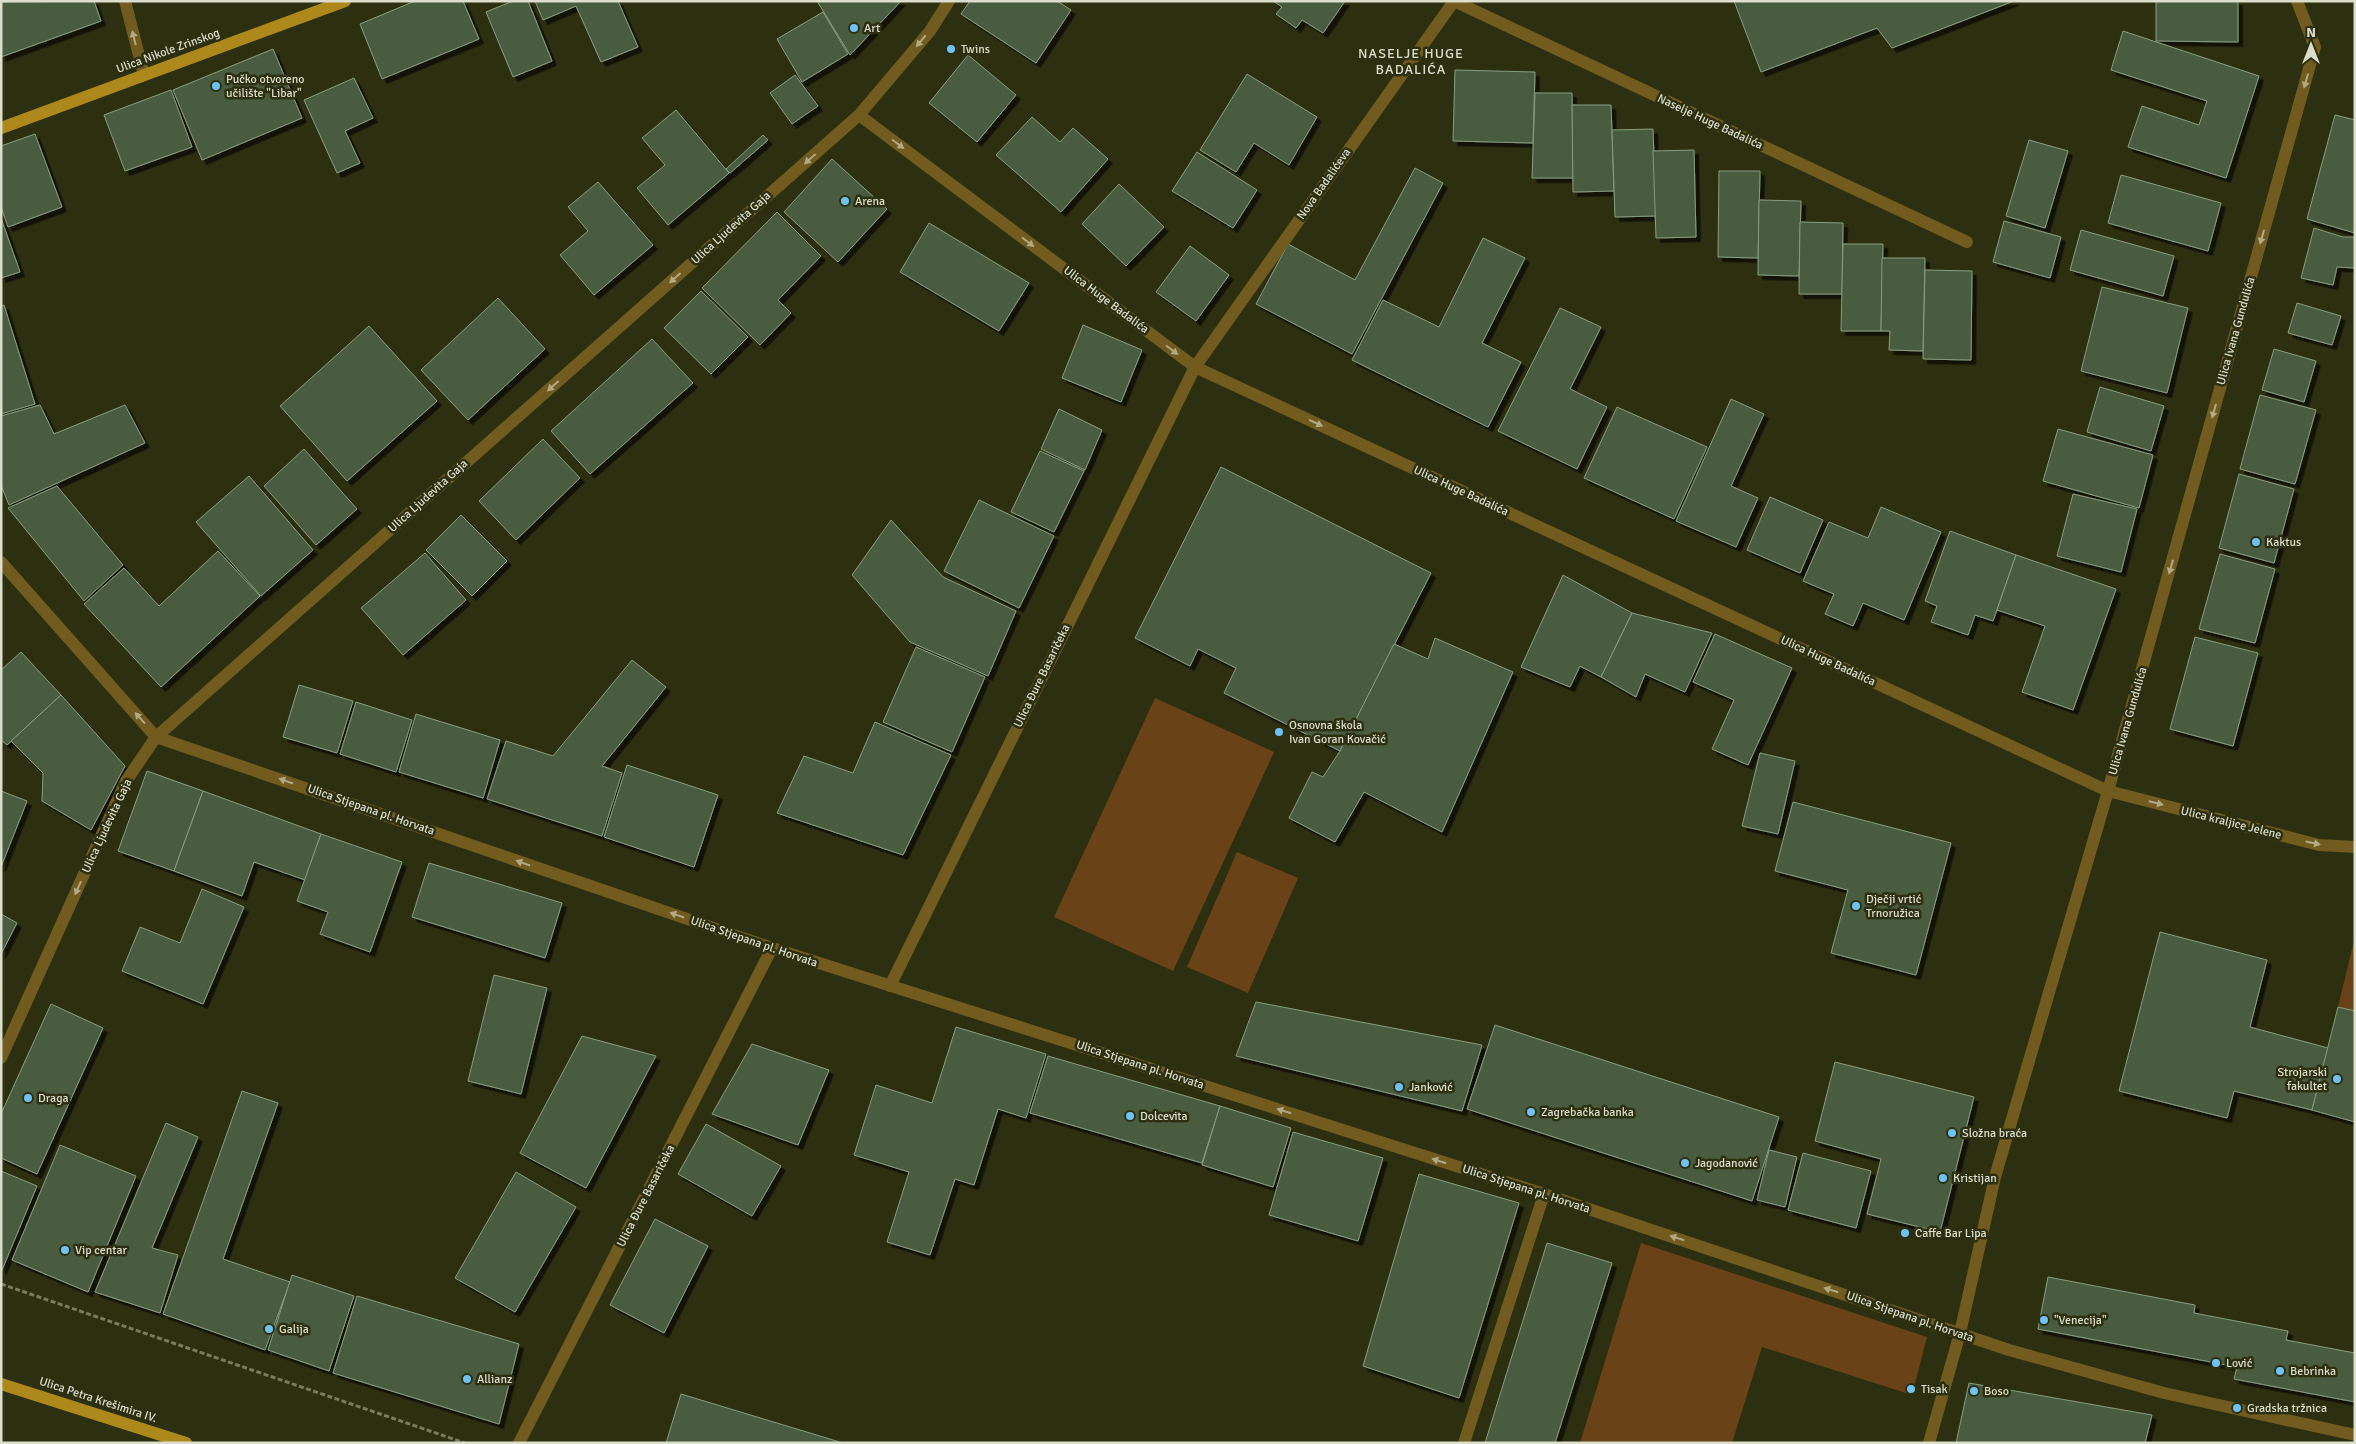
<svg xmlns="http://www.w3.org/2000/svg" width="2356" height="1444" viewBox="0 0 2356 1444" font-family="Signika,sans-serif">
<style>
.green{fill:#6a4217}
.building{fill:#485c41;stroke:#889e80;filter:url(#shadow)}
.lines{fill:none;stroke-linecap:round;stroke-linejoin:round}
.path{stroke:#787b60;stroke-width:3;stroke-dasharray:5 2.5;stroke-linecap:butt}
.minor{stroke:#715b1f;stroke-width:12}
.major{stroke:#ad881a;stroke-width:12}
.oneway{fill:#b1aa86}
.poi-dot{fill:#6ec2f4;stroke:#2d3010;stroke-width:2}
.labels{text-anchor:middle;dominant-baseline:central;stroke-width:5;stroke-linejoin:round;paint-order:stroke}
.poi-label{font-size:12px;fill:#dbdecb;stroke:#2d3010;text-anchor:start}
.street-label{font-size:12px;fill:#dbdecb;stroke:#2d3010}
.neighbourhood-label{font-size:14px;letter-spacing:1px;fill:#dbdecb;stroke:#2d3010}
</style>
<defs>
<filter id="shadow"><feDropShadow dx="4.5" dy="4.5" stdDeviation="0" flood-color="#0009"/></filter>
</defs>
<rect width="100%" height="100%" fill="#2d3010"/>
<g class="green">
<path d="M1155,698L1274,752L1173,971L1054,917Z"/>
<path d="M1237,852L1298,878L1248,993L1187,967Z"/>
<path d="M2355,937V1011L2338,1007Z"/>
<path d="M1641,1243L1927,1337L1912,1395L1762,1347L1732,1443H1580Z"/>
</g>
<g class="building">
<path d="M94,1L101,21L1,57V2Z"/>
<path d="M415,1H463L479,39L382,79L360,24Z"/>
<path d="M513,1H528L552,61L513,77L486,12Z"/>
<path d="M535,1H618L638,47L601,62L576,6L543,20Z"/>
<path d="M817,1H901L850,55Z"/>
<path d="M970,1H1057L1071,10L1036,63L961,14Z"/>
<path d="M1273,1H1345L1323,33L1302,20L1296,28L1276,14L1282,7Z"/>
<path d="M1734,1H2014L1892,48L1877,28L1761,72Z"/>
<path d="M2156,1H2238V42L2156,41Z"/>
<path d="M823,12L848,54L802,82L777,39Z"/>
<path d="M2123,31L2259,76L2226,178L2128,147L2142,106L2199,125L2207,101L2111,70Z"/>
<path d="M273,49L302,118L202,160L173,90Z"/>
<path d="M968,55L1016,95L977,142L929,103Z"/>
<path d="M1455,70L1535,72L1533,143L1453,141Z"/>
<path d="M1247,74L1317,117L1289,165L1254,143L1236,172L1200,150Z"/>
<path d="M795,75L818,106L792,124L770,93Z"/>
<path d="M354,78L373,118L345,131L360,163L337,173L304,100Z"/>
<path d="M171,90L192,147L125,171L104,115Z"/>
<path d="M1535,93H1572L1573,178H1532Z"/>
<path d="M1572,105H1611L1614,191L1573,192Z"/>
<path d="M676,110L729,173L668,225L637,188L665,165L642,138Z"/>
<path d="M2335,115L2355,120V233L2307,219Z"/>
<path d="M1032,117L1060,142L1073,128L1108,159L1061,212L996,155Z"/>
<path d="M1653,129L1656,216L1615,217L1612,130Z"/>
<path d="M35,134L62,207L8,227L1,207V146Z"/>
<path d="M763,135L768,140L730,173L726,169Z"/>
<path d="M2029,140L2068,151L2045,228L2006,216Z"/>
<path d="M1694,150L1696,237L1656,238L1653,151Z"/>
<path d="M1197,152L1257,190L1233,228L1172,191Z"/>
<path d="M832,159L887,209L838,262L784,212Z"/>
<path d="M1415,168L1443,183L1352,354L1256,304L1288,244L1355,280Z"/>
<path d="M1719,171H1760L1758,258L1718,257Z"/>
<path d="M2121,175L2221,203L2208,251L2108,223Z"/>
<path d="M598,182L653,245L594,295L560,255L588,231L568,207Z"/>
<path d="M1119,184L1164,227L1126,266L1082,224Z"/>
<path d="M1759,200L1801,201L1799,276L1758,275Z"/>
<path d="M777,212L821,256L778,300L791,313L760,345L702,288Z"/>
<path d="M1,218L20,272L1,278Z"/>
<path d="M2004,221L2061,237L2050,278L1993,262Z"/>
<path d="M1800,222L1843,223L1842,294H1799Z"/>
<path d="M929,223L1029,283L999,331L900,272Z"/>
<path d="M2314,228L2343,237H2355V268L2337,267L2333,285L2301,278Z"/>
<path d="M2081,230L2174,256L2163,296L2070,270Z"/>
<path d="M1483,238L1525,258L1482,343L1521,362L1488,427L1352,360L1383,300L1439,327Z"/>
<path d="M1843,244H1883L1881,331H1841Z"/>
<path d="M1190,246L1229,275L1196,321L1156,292Z"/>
<path d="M1882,258H1925L1923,351L1889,350L1890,331H1881Z"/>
<path d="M1925,270L1972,271L1971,360L1923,359Z"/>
<path d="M2102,287L2188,308L2167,393L2081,371Z"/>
<path d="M701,291L748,337L711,374L664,328Z"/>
<path d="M498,298L545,349L468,420L421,370Z"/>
<path d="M2297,303L2341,316L2332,345L2288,333Z"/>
<path d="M4,305L35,404L1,414V306Z"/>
<path d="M1560,308L1601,327L1570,389L1607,407L1577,469L1498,431Z"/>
<path d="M1083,325L1142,350L1121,402L1062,378Z"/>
<path d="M369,326L437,401L347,481L280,406Z"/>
<path d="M652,339L693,383L590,474L551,431Z"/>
<path d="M2274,349L2316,361L2304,402L2262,390Z"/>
<path d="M2100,387L2164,406L2151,451L2087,432Z"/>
<path d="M2260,395L2316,410L2295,484L2240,469Z"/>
<path d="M1731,399L1764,414L1731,486L1758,498L1736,547L1676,521Z"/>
<path d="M40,405L54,434L125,405L145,443L9,505L1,485V416Z"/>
<path d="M1617,407L1707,447L1674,519L1584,478Z"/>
<path d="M1059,409L1102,430L1085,470L1041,449Z"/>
<path d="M2058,429L2153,455L2139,508L2043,481Z"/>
<path d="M543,439L580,478L516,540L479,501Z"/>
<path d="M304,449L357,509L316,545L264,486Z"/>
<path d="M1040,451L1084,471L1054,532L1011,512Z"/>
<path d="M1221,467L1431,573L1340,751L1224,693L1236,668L1198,649L1190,666L1135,638Z"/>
<path d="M2239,474L2294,489L2274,563L2219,548Z"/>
<path d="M249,476L313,550L261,596L196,522Z"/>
<path d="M57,486L123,565L84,601L8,508Z"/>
<path d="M2073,494L2137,509L2121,572L2057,556Z"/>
<path d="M1770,497L1823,520L1800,573L1747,550Z"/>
<path d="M979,500L1054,536L1019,608L944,571Z"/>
<path d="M1881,507L1941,532L1904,620L1863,603L1853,626L1825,614L1834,594L1803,581L1829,522L1868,538Z"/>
<path d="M461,515L507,561L472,596L426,550Z"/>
<path d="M891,520L943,577L1016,611L988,676L910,642L852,575Z"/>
<path d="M1950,531L2016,555L1993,621L1975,615L1968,635L1931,622L1937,606L1925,601Z"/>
<path d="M218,551L260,596L161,687L84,604L124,568L159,606Z"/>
<path d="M425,553L466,600L403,655L361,608Z"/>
<path d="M2220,554L2275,569L2255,643L2199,629Z"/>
<path d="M2016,555L2116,589L2073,710L2022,692L2045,626L1997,610Z"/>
<path d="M1563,575L1632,613L1601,677L1580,666L1570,687L1521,667Z"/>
<path d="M1632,613L1712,633L1685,692L1645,674L1636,697L1601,677Z"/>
<path d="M1715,634L1792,668L1748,765L1712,749L1734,700L1693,682Z"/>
<path d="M2195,637L2258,653L2233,746L2170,729Z"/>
<path d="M1435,638L1513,672L1442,832L1364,792L1335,842L1289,818L1312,772L1323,777L1340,751L1394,644L1428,659Z"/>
<path d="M916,647L985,677L952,752L883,722Z"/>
<path d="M21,652L61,695L7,745L1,740V670Z"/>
<path d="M632,660L666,687L602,766L622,773L602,836L487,799L506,741L553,756Z"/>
<path d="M299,685L353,701L337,753L283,737Z"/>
<path d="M61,695L125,766L91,830L42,801L43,773L11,741Z"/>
<path d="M356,702L412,720L396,772L340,754Z"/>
<path d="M416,714L500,740L483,798L399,772Z"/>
<path d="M875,722L951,755L903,855L777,813L804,756L853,773Z"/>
<path d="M1760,753L1795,761L1778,834L1742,826Z"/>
<path d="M627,765L718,795L694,867L604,837Z"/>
<path d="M147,771L203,791L174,871L118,851Z"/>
<path d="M1,791L27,801L1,867Z"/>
<path d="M203,791L321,834L305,880L254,862L242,896L174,871Z"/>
<path d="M1793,802L1951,843L1916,975L1831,953L1848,890L1775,871Z"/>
<path d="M321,834L402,862L370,952L320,934L328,912L297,901Z"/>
<path d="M429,863L562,903L545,958L412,917Z"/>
<path d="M202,889L244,907L203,1004L122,971L140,927L180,943Z"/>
<path d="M1,914L17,923L1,954Z"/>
<path d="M2160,932L2267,960L2250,1027L2328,1048L2312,1110L2234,1091L2227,1118L2119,1091Z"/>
<path d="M494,975L547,988L521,1094L468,1081Z"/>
<path d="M1256,1002L1482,1045L1462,1111L1236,1056Z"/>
<path d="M51,1004L103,1028L37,1174L1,1158V1114Z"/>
<path d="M2338,1007L2355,1011V1122L2312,1110Z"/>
<path d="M1495,1025L1779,1117L1752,1201L1467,1109Z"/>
<path d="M956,1027L1046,1054L1026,1118L998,1109L974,1185L955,1179L930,1255L887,1242L909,1172L854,1155L876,1085L932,1103Z"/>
<path d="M582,1036L656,1056L586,1188L520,1153Z"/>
<path d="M752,1044L829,1070L798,1145L712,1114Z"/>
<path d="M1048,1056L1220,1106L1202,1163L1030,1113Z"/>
<path d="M1835,1062L1974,1097L1940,1232L1867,1214L1881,1159L1815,1141Z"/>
<path d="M242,1091L278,1103L223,1259L290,1282L265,1350L163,1314Z"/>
<path d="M1220,1106L1291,1128L1273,1187L1202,1165Z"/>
<path d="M166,1123L198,1137L152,1248L178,1255L160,1313L95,1292Z"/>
<path d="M706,1124L781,1166L752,1216L678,1174Z"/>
<path d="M1293,1132L1383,1158L1358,1241L1269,1215Z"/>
<path d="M60,1145L136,1176L88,1292L12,1260Z"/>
<path d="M1769,1150L1797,1157L1785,1207L1757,1200Z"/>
<path d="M1803,1153L1871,1171L1856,1228L1788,1210Z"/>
<path d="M1,1171L37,1186L2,1270L1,1269Z"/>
<path d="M516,1172L576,1207L515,1312L455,1278Z"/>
<path d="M1419,1174L1519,1203L1459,1398L1363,1366Z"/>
<path d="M655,1219L708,1246L664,1333L610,1305Z"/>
<path d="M1547,1243L1612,1263L1555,1443H1485Z"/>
<path d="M292,1275L354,1296L329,1371L268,1350Z"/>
<path d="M2048,1277L2195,1305L2194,1313L2288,1331L2286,1340L2355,1353V1402L2234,1379L2237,1367L2038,1329Z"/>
<path d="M357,1296L519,1344L499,1424L333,1373Z"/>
<path d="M1969,1383L2152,1415L2145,1443H1956Z"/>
<path d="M681,1394L843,1443H666Z"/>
</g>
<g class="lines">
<path class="path" d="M1,1284L465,1443"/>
<g class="minor">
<path d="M125,1L144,75"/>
<path d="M1454,1L1967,242"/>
<path d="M859,115L1195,367L2108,791L2319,845L2355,847"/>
<path d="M1,562L156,737L772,948L1544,1194L2009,1350L2164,1393L2355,1435"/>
<path d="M890,986L1195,367L1454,1"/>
<path d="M1,1058L126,781L156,737L859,115L930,31L949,1"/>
<path d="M519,1443L772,948"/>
<path d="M1464,1443L1544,1194"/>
<path d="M1929,1443L1960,1333L1995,1177L2108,791L2315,47L2297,1"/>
</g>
<g class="major">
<path d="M1,128L345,1"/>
<path d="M1,1384L186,1443"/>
</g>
</g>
<defs><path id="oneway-solid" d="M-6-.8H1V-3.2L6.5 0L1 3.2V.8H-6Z" transform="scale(1.25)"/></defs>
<g class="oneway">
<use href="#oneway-solid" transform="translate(134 38) rotate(-104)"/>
<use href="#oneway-solid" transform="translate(921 41) rotate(130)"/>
<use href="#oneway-solid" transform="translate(2306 81) rotate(106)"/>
<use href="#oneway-solid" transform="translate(898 144) rotate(37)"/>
<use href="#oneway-solid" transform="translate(810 159) rotate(138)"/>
<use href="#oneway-solid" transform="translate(2262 237) rotate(106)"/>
<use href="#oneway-solid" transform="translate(1028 242) rotate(37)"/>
<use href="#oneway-solid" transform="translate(675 278) rotate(138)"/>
<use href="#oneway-solid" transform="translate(1172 350) rotate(37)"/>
<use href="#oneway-solid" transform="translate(553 386) rotate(138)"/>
<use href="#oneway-solid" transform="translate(2214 411) rotate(106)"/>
<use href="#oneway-solid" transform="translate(1316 423) rotate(25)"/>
<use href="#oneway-solid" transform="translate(2171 567) rotate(106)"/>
<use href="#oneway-solid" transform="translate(140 718) rotate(-132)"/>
<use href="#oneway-solid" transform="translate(286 781) rotate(-161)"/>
<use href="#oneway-solid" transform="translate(2156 803) rotate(14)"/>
<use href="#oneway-solid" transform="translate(2313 843) rotate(12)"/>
<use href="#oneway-solid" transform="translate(523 863) rotate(-161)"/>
<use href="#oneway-solid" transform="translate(78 888) rotate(114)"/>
<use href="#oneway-solid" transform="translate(677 915) rotate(-161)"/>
<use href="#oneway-solid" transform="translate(1284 1111) rotate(-162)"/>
<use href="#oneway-solid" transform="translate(1439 1161) rotate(-162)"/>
<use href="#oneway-solid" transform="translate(1677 1238) rotate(-162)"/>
<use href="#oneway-solid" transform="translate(1831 1290) rotate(-162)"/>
</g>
<g class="poi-dot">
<circle cx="854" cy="28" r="5"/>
<circle cx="951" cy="49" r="5"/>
<circle cx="216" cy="86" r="5"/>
<circle cx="845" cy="201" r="5"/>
<circle cx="2256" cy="542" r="5"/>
<circle cx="1279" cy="732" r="5"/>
<circle cx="1856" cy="906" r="5"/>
<circle cx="2337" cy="1079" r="5"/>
<circle cx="1399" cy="1087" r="5"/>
<circle cx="28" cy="1098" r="5"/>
<circle cx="1531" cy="1112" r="5"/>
<circle cx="1130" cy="1116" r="5"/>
<circle cx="1952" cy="1133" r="5"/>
<circle cx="1685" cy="1163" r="5"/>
<circle cx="1943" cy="1178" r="5"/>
<circle cx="1905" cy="1233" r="5"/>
<circle cx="65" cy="1250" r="5"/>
<circle cx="2044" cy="1320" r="5"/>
<circle cx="269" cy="1329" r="5"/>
<circle cx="2216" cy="1363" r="5"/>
<circle cx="2280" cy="1371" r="5"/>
<circle cx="467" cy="1379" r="5"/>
<circle cx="1911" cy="1389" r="5"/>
<circle cx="1974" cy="1391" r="5"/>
<circle cx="2237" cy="1408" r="5"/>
</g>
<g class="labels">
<g class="poi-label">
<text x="864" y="28">Art</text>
<text x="961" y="49">Twins</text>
<text x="226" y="79">Pučko otvoreno<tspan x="226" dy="14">učilište "Libar"</tspan></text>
<text x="855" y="201">Arena</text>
<text x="2266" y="542">Kaktus</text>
<text x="1289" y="725">Osnovna škola<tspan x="1289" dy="14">Ivan Goran Kovačić</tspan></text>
<text x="1866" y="899">Dječji vrtić<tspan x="1866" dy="14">Trnoružica</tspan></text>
<text x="2327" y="1072" text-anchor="end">Strojarski<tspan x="2327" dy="14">fakultet</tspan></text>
<text x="1409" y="1087">Janković</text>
<text x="38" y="1098">Draga</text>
<text x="1541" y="1112">Zagrebačka banka</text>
<text x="1140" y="1116">Dolcevita</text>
<text x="1962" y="1133">Složna braća</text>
<text x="1695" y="1163">Jagodanović</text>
<text x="1953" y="1178">Kristijan</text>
<text x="1915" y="1233">Caffe Bar Lipa</text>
<text x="75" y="1250">Vip centar</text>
<text x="2054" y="1320">"Venecija"</text>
<text x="279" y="1329">Galija</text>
<text x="2226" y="1363">Lović</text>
<text x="2290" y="1371">Bebrinka</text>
<text x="477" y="1379">Allianz</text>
<text x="1921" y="1389">Tisak</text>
<text x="1984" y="1391">Boso</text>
<text x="2247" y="1408">Gradska tržnica</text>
</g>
<g class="street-label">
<text transform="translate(168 51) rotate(-20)">Ulica Nikole Zrinskog</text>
<text transform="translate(1710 122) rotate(25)">Naselje Huge Badalića</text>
<text transform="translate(1324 184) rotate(-55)">Nova Badalićeva</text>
<text transform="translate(731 228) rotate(-42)">Ulica Ljudevita Gaja</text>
<text transform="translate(1106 300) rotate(37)">Ulica Huge Badalića</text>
<text transform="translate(2236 331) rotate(-74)">Ulica Ivana Gundulića</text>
<text transform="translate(1461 491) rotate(25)">Ulica Huge Badalića</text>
<text transform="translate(428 496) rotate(-42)">Ulica Ljudevita Gaja</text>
<text transform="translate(1828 661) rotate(25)">Ulica Huge Badalića</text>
<text transform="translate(1042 676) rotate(-64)">Ulica Đure Basaričeka</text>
<text transform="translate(2128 721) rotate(-74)">Ulica Ivana Gundulića</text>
<text transform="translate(371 810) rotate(19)">Ulica Stjepana pl. Horvata</text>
<text transform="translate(2231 823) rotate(14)">Ulica kraljice Jelene</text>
<text transform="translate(107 826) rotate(-65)">Ulica Ljudevita Gaja</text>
<text transform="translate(754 942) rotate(19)">Ulica Stjepana pl. Horvata</text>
<text transform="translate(1140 1065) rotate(18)">Ulica Stjepana pl. Horvata</text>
<text transform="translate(1526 1189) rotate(18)">Ulica Stjepana pl. Horvata</text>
<text transform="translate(646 1196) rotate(-63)">Ulica Đure Basaričeka</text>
<text transform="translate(1910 1317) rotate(19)">Ulica Stjepana pl. Horvata</text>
<text transform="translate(98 1400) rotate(18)">Ulica Petra Krešimira IV.</text>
</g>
<g class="neighbourhood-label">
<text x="1411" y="53">NASELJE HUGE<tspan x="1411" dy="16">BADALIĆA</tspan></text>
</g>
</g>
<rect width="2356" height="1444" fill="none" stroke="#dbdecb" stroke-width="5"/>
<g transform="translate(2311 45)" stroke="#2d3010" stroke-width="4" paint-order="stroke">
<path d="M0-4L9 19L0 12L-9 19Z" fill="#dbdecb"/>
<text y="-8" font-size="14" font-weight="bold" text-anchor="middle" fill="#dbdecb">N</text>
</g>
</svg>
